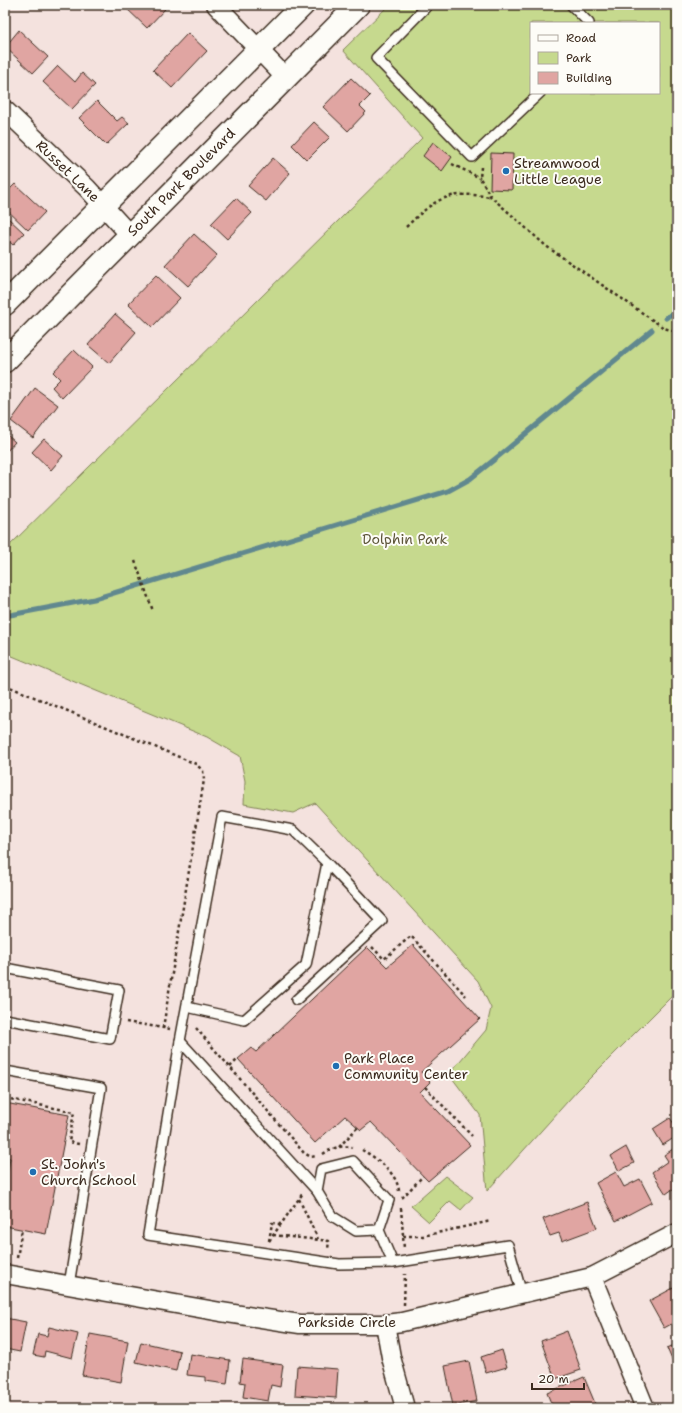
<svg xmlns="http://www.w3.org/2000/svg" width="682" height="1413" viewBox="0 0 682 1413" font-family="'Shantell Sans',sans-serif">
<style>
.green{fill:#c6d98e;stroke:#808256;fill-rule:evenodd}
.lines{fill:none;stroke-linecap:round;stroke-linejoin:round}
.stream{stroke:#61888f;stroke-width:5}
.building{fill:#e0a5a2;stroke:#3b2a1e}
.service-casing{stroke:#3b2a1e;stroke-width:12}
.minor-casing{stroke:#3b2a1e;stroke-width:21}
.tertiary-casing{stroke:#3b2a1e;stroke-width:25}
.path{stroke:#3b2a1e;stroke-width:2.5;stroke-dasharray:3 3;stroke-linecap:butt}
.service{stroke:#fdfcf7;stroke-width:9}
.minor{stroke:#fdfcf7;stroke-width:18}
.tertiary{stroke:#fdfcf7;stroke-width:22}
.poi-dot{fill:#1f6fb2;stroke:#fdfcf7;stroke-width:1.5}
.labels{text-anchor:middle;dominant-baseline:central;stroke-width:4;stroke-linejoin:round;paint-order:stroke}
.poi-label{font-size:14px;fill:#3b2a1e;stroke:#fdfcf7;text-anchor:start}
.street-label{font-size:14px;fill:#3b2a1e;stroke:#fdfcf7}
.park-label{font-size:14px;fill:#5e563a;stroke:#fdfcf7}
</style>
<rect width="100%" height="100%" fill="#f4e2de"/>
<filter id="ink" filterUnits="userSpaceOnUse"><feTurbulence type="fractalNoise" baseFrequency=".025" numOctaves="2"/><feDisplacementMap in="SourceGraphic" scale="8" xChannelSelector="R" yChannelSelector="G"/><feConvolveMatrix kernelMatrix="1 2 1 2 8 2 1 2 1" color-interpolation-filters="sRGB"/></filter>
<g filter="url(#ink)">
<g class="green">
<path d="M389,5H677V991L577,1091L487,1191L480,1115L449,1074L486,1030L491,1008L478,981L315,803L293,813L244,804L245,781L240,756L207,737L5,653V550L422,138L343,50ZM531,23H659V93H531Z"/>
<path d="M445,1176L473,1197L461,1210L450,1201L429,1222L411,1206Z"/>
</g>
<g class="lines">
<g class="stream">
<path d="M666,318L677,310"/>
<path d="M5,616L94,599L448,491L470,479L500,455L652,330"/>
</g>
</g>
<g class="building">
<path d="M160,5L165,9L147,28L124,6Z"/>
<path d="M19,30L48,57L33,73L5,47Z"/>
<path d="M188,33L207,51L172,88L153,70Z"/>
<path d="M58,66L75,82L82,73L95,85L72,109L43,82Z"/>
<path d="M351,78L370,96L360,106L366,112L348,131L323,107Z"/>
<path d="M97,101L117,121L122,117L129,123L106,145L79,118Z"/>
<path d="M314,122L330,137L307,160L292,145Z"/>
<path d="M433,142L452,157L442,171L423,156Z"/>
<path d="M491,153L513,154L512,190L490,189Z"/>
<path d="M273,158L290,173L266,201L248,186Z"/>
<path d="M15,184L45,212L28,230L5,208V194Z"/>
<path d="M236,198L252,213L227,239L211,224Z"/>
<path d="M7,217L24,233L13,245L5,238V219Z"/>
<path d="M194,234L217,255L188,286L165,265Z"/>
<path d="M156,275L180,298L152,327L128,304Z"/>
<path d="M115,314L136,332L109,363L88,345Z"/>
<path d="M74,350L92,367L62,398L52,387L60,379L53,372Z"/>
<path d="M35,388L58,405L33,438L11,421Z"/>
<path d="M5,433L15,442L5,453Z"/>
<path d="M44,439L63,456L51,470L32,452Z"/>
<path d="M413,945L480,1019L421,1072L430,1082L420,1092L470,1145L428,1181L371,1122L361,1130L345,1116L315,1143L238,1059L251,1048L256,1052L367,947L387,967Z"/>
<path d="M5,1103L69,1115L46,1234L5,1226V1186L10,1158L5,1157Z"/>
<path d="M670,1118L677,1128V1136L663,1145L653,1129Z"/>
<path d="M626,1147L634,1163L619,1171L611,1156Z"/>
<path d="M673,1149L677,1155V1186L666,1194L652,1172L668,1161L664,1155Z"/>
<path d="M616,1172L624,1187L640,1179L652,1202L616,1221L596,1183Z"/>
<path d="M587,1202L597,1228L562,1241L559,1233L550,1236L543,1219Z"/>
<path d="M677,1286V1321L664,1328L649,1301Z"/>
<path d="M5,1318L26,1322L20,1352L5,1349Z"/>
<path d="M49,1327L78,1334L72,1358L45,1351L44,1357L33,1355L38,1334L47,1336Z"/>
<path d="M567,1331L581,1370L555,1379L541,1341Z"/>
<path d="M90,1334L128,1341L121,1382L82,1375Z"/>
<path d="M141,1342L180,1351L176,1371L136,1362Z"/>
<path d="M677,1344V1372L667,1348Z"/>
<path d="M502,1350L507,1367L486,1373L481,1357Z"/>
<path d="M190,1354L230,1360L227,1384L205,1381V1377L187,1375Z"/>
<path d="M243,1359L283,1365L280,1387L271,1385L268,1401L243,1397L245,1383L240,1382Z"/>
<path d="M469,1361L477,1401L453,1406L445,1366Z"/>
<path d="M297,1366L338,1369L336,1398L295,1395Z"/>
<path d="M584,1377L597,1408H568L567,1406L553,1408L547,1393Z"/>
</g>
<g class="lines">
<defs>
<g id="service">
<path d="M428,5L376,58L472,157L540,93"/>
<path d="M571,5L589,23"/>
<path d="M5,968L119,990L110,1039L5,1019"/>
<path d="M187,1007L244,1020L306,965L327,863"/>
<path d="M180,1041L222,817L293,830L327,863L382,921L296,1000"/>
<path d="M5,1071L101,1088L69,1285"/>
<path d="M317,1191L321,1169L353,1161L389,1200L379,1230L393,1263L508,1245L522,1294"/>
<path d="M379,1230L356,1231L332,1216L317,1191L180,1041L148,1235L339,1264L393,1263"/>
</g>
<g id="minor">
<path d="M216,5L285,77"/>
<path d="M5,110L87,188L129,234"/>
<path d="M5,1274L221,1312L300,1324H385L402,1322L592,1277L677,1233"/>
<path d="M592,1277L645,1408"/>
<path d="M385,1324L391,1357L405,1408"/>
</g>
<g id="tertiary">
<path d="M5,304L303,5"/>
<path d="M5,361L358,5"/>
</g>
</defs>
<use href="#service" class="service-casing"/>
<use href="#minor" class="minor-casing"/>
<use href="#tertiary" class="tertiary-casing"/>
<g class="path">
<path d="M452,164L480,178"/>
<path d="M481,167L480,178L491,197L506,210L546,246L664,328L677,332"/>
<path d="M406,227C436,198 448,190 490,197"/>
<path d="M135,561L153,611"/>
<path d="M5,685L196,764L203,771L204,780L163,1028"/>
<path d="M372,947L384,959L411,936L466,996"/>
<path d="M126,1022L170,1029"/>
<path d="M196,1028L304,1153L311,1157L316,1156"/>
<path d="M230,1067L238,1059"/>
<path d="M425,1087L472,1136"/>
<path d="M5,1098L74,1112L69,1142L79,1144"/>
<path d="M339,1147L358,1127"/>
<path d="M362,1150C377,1158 397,1173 399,1191"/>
<path d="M323,1154C332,1148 341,1145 352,1147"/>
<path d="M402,1198L423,1176"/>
<path d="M299,1199L318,1239"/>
<path d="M401,1208L404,1249"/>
<path d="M273,1235L329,1241L328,1249"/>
<path d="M403,1236H423L491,1221"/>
<path d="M269,1241L303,1193"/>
<path d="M269,1241L272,1223L281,1224"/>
<path d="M17,1258L22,1229"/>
<path d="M404,1305L405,1274"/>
</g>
<use href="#service" class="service"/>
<use href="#minor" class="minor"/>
<use href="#tertiary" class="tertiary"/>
</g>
</g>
<g class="poi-dot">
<circle cx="506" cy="171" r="4"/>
<circle cx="336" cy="1066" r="4"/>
<circle cx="33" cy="1172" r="4"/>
</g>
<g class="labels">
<g class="poi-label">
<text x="514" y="163">Streamwood<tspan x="514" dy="16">Little League</tspan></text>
<text x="344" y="1058">Park Place<tspan x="344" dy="16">Community Center</tspan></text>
<text x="41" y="1164">St. John's<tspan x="41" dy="16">Church School</tspan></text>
</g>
<g class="street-label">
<text transform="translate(68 171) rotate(44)">Russet Lane</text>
<text transform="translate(181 182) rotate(-45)">South Park Boulevard</text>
<text x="347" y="1322">Parkside Circle</text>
</g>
<g class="park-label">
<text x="405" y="539">Dolphin Park</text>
</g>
</g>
<rect width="682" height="1413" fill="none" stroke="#fdfcf7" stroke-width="20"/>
<rect x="10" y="10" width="662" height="1393" fill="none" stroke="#3b2a1e" stroke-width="1.5" filter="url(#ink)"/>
<rect x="530" y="22" width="130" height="72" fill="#fdfcf7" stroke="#afa8a0"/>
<rect x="538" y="35" width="20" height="6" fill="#fdfcf7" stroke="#afa8a0"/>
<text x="566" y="42" font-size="12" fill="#3b2a1e">Road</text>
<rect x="538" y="52" width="20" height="12" fill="#c6d98e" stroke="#afa8a0"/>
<text x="566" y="62" font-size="12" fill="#3b2a1e">Park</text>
<rect x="538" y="72" width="20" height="12" fill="#e0a5a2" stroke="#afa8a0"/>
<text x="566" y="82" font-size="12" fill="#3b2a1e">Building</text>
<path d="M532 1383v6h52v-6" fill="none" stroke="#3b2a1e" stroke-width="2"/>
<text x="538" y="1383" font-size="12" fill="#3b2a1e" stroke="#fdfcf7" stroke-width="3" paint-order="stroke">20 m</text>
</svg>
